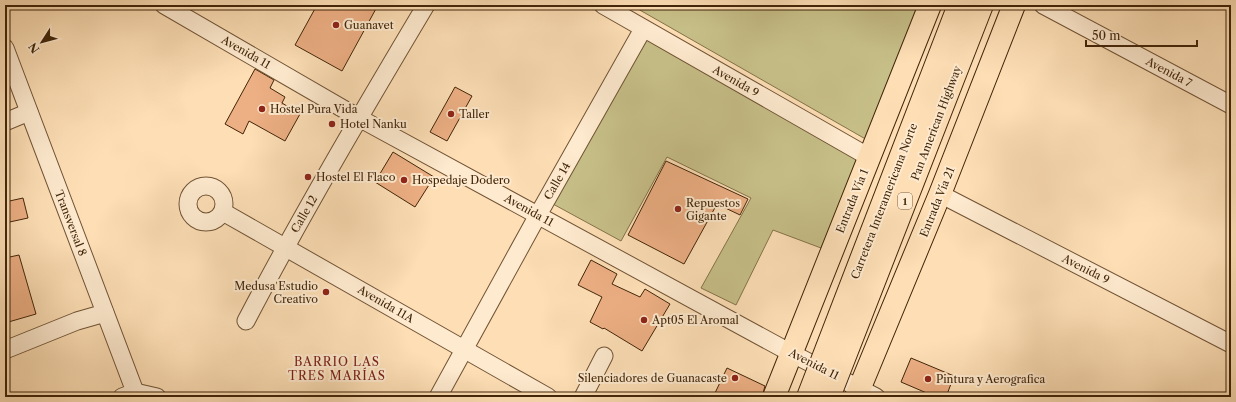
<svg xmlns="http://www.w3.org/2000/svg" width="1236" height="402" viewBox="0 0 1236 402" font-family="'Libre Caslon Text',serif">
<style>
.green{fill:#c7bf88;stroke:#847248}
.building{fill:#edaf84;stroke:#412509}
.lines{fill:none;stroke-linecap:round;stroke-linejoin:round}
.minor-casing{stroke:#705334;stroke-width:19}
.major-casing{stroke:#412509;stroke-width:24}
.minor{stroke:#feeacf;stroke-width:17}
.major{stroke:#fddeb5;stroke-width:22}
.highway-bridge-casing{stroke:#412509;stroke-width:24;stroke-linecap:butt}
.highway-bridge{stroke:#fddeb5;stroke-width:22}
.poi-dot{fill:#8f2418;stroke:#feeacf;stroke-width:1.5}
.labels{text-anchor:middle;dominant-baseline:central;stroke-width:4;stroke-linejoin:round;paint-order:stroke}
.shield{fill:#feeacf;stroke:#7a6044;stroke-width:1}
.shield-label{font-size:10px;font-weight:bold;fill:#412509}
.poi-label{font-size:11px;fill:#412509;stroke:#feeacf;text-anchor:start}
.street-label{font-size:11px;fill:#412509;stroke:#feeacf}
.neighbourhood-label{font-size:12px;letter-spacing:1px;fill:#7a1f14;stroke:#feeacf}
</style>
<rect width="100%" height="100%" fill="#fddeb5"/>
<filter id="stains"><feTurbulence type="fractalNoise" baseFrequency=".005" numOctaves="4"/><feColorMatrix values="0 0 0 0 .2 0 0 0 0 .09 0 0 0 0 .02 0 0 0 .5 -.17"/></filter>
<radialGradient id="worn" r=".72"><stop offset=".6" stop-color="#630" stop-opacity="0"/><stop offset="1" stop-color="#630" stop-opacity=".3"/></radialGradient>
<g class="green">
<path d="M631,5H733L738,7L739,5H935L883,149Z"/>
<path d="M645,39L859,160L821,248L773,230L736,305L701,288L751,198L667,157L621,241L553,204Z"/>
</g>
<g class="building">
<path d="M317,5H378L342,71L295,45Z"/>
<path d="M255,69L274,80L270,88L285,97L282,103L300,114L285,141L249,121L243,134L225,124Z"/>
<path d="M455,87L472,96L447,141L430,132Z"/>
<path d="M393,152L434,177L415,207L375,182Z"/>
<path d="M666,161L748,199L740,215L717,204L684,264L628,235Z"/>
<path d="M23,198L28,218L5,223V202Z"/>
<path d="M19,255L36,314L5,323V258Z"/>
<path d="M591,260L617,274L612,284L640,297L645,289L670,304L642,351L604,328L603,329L590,322L602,297L578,285Z"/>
<path d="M911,358L954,376L946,397H936L901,382Z"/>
<path d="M727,368L765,386L762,397H723L715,393Z"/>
</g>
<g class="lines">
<defs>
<g id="minor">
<path d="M164,5L359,118L791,353L876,397"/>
<path d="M603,5L869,157"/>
<path d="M1043,5L1231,105"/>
<path d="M5,48L137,397"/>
<path d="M5,122L29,112"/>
<circle cx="206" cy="204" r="18"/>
<path d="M940,194L1231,344"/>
<path d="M223,212L548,397"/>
<path d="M246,321C302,214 364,109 426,5"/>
<path d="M5,350L77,321L105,313"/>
<path d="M122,397L135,392L157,397"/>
<path d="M438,397L538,215L643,29"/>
<path d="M583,397L604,356"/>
</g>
<g id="major">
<path d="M774,397L930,5"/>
<path d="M856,397L940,194L1014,5"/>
</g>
</defs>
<use href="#minor" class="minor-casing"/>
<use href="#major" class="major-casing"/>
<use href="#minor" class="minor"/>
<use href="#major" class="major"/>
<defs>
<g id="highway-bridge">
<path d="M808,397L959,5"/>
<path d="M829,397L982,5"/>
</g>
</defs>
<use href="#highway-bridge" class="highway-bridge-casing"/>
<use href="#highway-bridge" class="highway-bridge"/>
</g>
<g class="poi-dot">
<circle cx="336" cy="25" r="4"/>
<circle cx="262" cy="109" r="4"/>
<circle cx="451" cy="114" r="4"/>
<circle cx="332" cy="124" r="4"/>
<circle cx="308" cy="177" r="4"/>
<circle cx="404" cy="180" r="4"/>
<circle cx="678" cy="209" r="4"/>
<circle cx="326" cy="292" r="4"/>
<circle cx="644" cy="320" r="4"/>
<circle cx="735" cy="378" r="4"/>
<circle cx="928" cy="379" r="4"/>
</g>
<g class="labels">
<rect class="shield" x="898" y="193" width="14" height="16" rx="3"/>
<g class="shield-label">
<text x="905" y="201">1</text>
</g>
<g class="poi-label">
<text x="344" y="25">Guanavet</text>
<text x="270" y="109">Hostel Pura Vida</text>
<text x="459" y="114">Taller</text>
<text x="340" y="124">Hotel Nanku</text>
<text x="316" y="177">Hostel El Flaco</text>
<text x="412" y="180">Hospedaje Dodero</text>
<text x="686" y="203">Repuestos<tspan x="686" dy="13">Gigante</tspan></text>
<text x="318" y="286" text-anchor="end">Medusa Estudio<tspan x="318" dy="13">Creativo</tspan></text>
<text x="652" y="320">Apt05 El Aromal</text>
<text x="727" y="378" text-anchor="end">Silenciadores de Guanacaste</text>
<text x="936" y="379">Pintura y Aerografica</text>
</g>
<g class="street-label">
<text transform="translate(246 52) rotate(30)">Avenida 11</text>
<text transform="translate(1169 72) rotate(28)">Avenida 7</text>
<text transform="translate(736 81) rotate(30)">Avenida 9</text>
<text transform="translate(936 123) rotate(-69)">Pan American Highway</text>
<text transform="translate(557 181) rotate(-60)">Calle 14</text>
<text transform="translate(852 201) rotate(-68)">Entrada Vía 1</text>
<text transform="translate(884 201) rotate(-69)">Carretera Interamericana Norte</text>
<text transform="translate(937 202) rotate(-68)">Entrada Vía 21</text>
<text transform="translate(529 210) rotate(29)">Avenida 11</text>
<text transform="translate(304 214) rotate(-60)">Calle 12</text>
<text transform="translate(71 223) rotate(69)">Transversal 8</text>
<text transform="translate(1086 269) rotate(27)">Avenida 9</text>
<text transform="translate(386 304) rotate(30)">Avenida 11A</text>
<text transform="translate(814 364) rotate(27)">Avenida 11</text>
</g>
<g class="neighbourhood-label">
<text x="337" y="361">BARRIO LAS<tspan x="337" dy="14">TRES MARÍAS</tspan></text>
</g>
</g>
<rect width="1236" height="402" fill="none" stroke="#fddeb5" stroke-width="20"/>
<rect x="6" y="6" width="1224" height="390" fill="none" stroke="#412509" stroke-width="2"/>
<rect x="10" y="10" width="1216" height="382" fill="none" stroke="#412509"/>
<g transform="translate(42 42) rotate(234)" stroke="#feeacf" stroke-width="3" paint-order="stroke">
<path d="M0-3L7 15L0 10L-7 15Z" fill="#412509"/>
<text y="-6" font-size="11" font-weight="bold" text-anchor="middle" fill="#412509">N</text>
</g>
<path d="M1086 40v6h111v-6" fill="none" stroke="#412509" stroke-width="2"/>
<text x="1092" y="40" font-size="12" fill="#412509" stroke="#feeacf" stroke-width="3" paint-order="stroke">50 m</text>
<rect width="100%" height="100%" filter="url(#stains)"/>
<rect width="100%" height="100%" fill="url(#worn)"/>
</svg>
